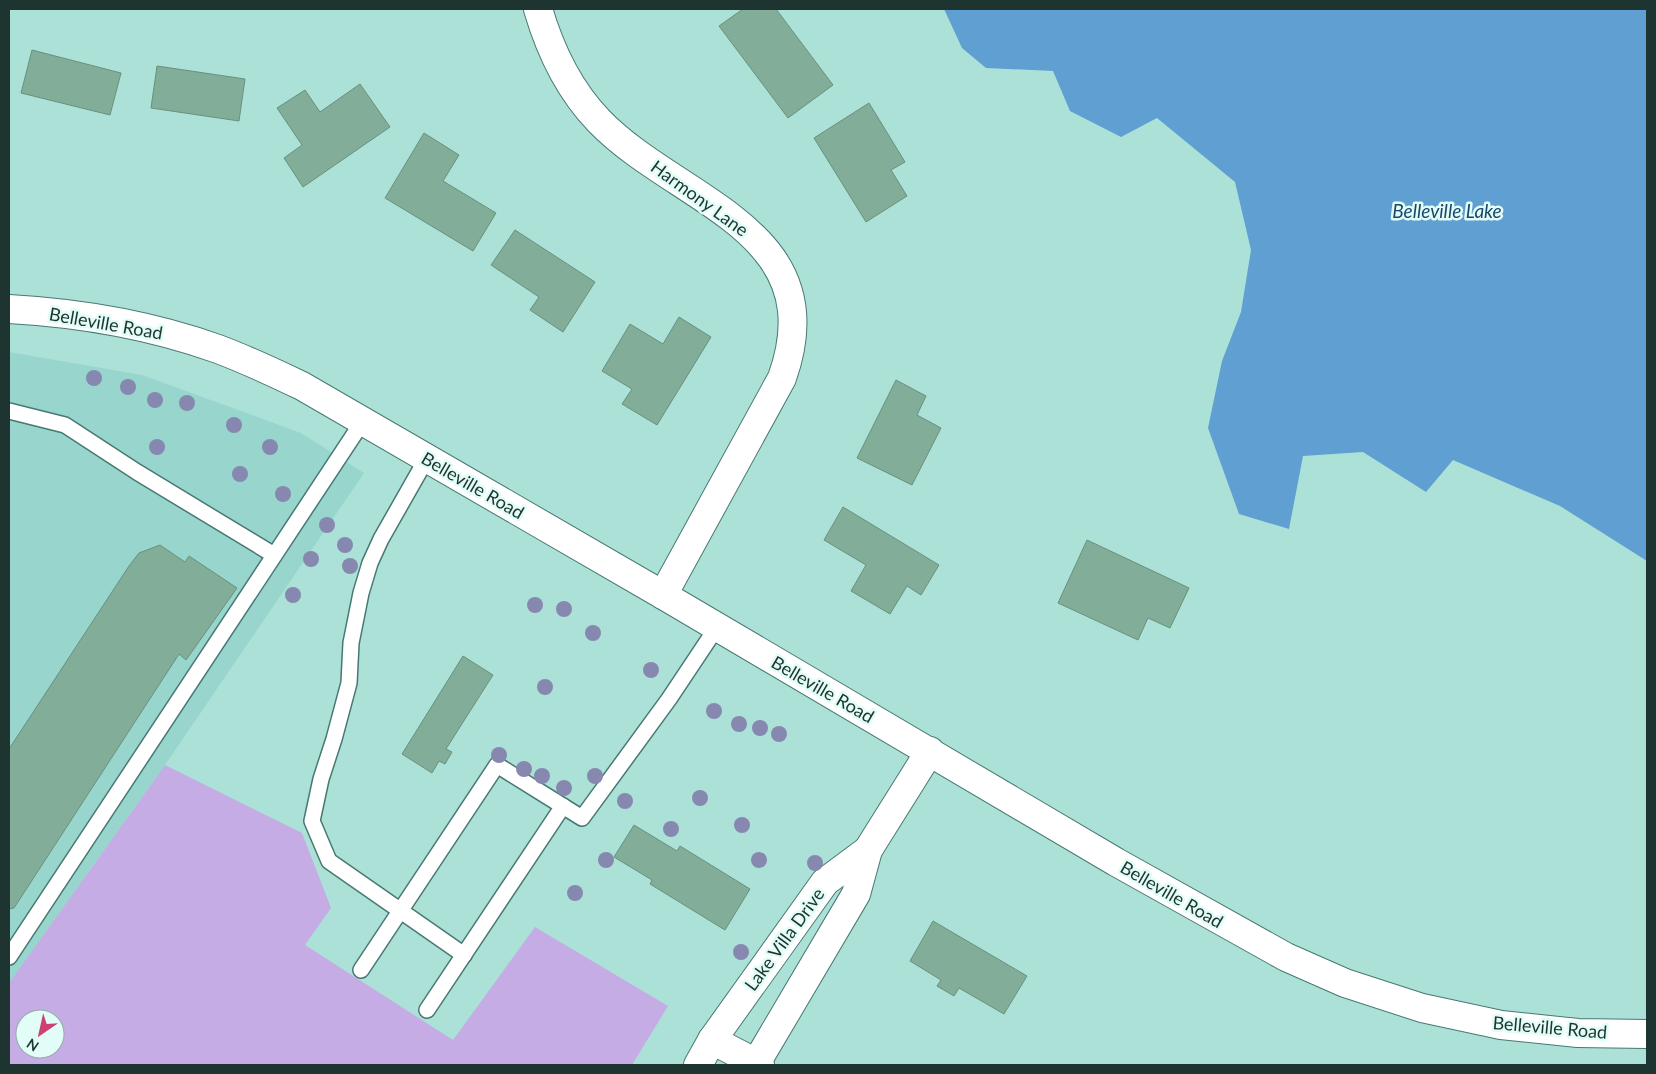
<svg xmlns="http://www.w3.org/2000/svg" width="1656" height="1074" viewBox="0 0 1656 1074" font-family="Lato,sans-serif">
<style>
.built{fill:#98d5cc}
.green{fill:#c5ace5;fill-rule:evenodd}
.water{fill:#609fd1}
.building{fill:#82ae99;stroke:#67917d}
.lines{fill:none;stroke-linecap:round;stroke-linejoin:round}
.lane-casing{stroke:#477972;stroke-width:18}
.street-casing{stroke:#477972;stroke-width:30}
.secondary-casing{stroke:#477972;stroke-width:30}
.lane{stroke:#fff;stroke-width:15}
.street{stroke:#fff;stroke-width:28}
.secondary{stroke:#fff;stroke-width:28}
.tree{fill:#8688b0}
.labels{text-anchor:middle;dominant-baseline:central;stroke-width:5;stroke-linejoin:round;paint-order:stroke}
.street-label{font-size:18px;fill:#1e3430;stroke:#e2fcf7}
.water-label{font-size:19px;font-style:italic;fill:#19486b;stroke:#e2fcf7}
</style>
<rect width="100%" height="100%" fill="#ace1d8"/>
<path class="built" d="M9,352L142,375L301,433L364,473L165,765L9,983Z"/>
<path class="green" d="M165,765L302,833L331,908L305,945L453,1040L535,927L668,1006L632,1065H9V983ZM25,1019H55V1049H25Z"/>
<path class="water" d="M944,9H1647V561L1560,506L1453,460L1426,492L1363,452L1303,456L1289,529L1239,514L1208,428L1222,361L1241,312L1251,250L1235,182L1157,118L1121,137L1070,111L1053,71L986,68L962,48Z"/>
<g class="building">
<path d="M743,9H776L833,85L788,118L719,26Z"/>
<path d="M32,50L121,73L110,115L21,93Z"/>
<path d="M157,66L245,79L239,121L151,108Z"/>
<path d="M360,84L390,127L303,187L284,158L302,145L277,108L305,90L320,112Z"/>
<path d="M869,103L905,162L891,170L907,196L866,222L814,138Z"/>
<path d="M424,133L459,155L443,181L496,213L473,251L385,198Z"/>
<path d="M515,230L595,282L563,332L530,310L539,297L491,265Z"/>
<path d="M679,317L711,337L657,425L622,404L632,389L602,371L630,324L663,344Z"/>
<path d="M896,380L926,396L917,415L941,428L912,485L857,458Z"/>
<path d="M843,507L939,565L921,595L907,586L890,614L851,591L866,565L824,540Z"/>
<path d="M1087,540L1189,588L1170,628L1148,618L1138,640L1058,603Z"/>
<path d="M160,545L185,562L189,556L237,588L186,660L179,654L14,908L9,909V749L129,566L139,553Z"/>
<path d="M463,656L493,675L446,749L452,752L445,764L439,761L432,773L402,754Z"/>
<path d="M634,825L677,851L680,846L750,889L725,930L650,884L652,880L614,857Z"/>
<path d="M933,921L1027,976L1004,1014L959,988L954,996L937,986L941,980L910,961Z"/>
</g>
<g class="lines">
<defs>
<g id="lane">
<path d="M9,411L65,425L137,472L274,555"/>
<path d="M427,458L381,539L370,563L361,593L351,643L349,683L334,739L321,779L312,821L329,861L464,955"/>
<path d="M9,957L363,421"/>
<path d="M361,970L497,765L582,818L669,699L717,627"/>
<path d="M427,1010L563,806"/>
</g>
<g id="street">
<path d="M538,9C550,50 569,90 599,121C677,202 835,230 782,378L663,595"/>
<path d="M712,1040L760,1065"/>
<path d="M698,1065L712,1040L825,882L868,850"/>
<path d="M755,1065L856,894L868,850L930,751"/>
</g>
<path id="secondary" d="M9,309C80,313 151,325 218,349C247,360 275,373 302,386L663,595L1116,862L1286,957L1345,983L1422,1008L1501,1025L1578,1033L1647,1034"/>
</defs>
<use href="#lane" class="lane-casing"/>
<use href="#street" class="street-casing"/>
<use href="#secondary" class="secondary-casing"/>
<use href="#lane" class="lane"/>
<use href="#street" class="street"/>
<use href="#secondary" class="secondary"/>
</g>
<g class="tree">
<circle cx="94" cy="378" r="8"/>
<circle cx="128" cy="387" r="8"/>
<circle cx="155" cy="400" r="8"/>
<circle cx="187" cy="403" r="8"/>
<circle cx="234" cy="425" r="8"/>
<circle cx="157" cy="447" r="8"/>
<circle cx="270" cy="447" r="8"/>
<circle cx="240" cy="474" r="8"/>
<circle cx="283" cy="494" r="8"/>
<circle cx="327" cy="525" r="8"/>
<circle cx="345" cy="545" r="8"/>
<circle cx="311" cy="559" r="8"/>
<circle cx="350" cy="566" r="8"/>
<circle cx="293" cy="595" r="8"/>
<circle cx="535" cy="605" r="8"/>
<circle cx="564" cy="609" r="8"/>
<circle cx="593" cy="633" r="8"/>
<circle cx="651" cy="670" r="8"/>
<circle cx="545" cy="687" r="8"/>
<circle cx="714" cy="711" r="8"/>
<circle cx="739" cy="724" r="8"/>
<circle cx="760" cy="728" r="8"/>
<circle cx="779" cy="734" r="8"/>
<circle cx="499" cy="755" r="8"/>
<circle cx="524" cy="769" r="8"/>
<circle cx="542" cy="776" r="8"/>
<circle cx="595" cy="776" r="8"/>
<circle cx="564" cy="788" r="8"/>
<circle cx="700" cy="798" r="8"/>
<circle cx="625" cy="801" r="8"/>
<circle cx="742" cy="825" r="8"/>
<circle cx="671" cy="829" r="8"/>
<circle cx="606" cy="860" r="8"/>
<circle cx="759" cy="860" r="8"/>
<circle cx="815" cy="863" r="8"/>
<circle cx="575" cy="893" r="8"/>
<circle cx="741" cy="952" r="8"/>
</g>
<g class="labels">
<g class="street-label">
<text transform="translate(700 198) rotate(36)">Harmony Lane</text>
<text transform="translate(106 323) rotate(10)">Belleville Road</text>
<text transform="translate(473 485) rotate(30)">Belleville Road</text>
<text transform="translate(823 689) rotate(30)">Belleville Road</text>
<text transform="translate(1172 894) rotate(30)">Belleville Road</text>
<text transform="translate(784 939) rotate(-54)">Lake Villa Drive</text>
<text transform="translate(1550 1027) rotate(5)">Belleville Road</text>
</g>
<g class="water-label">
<text x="1447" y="210">Belleville Lake</text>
</g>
</g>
<rect width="1656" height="1074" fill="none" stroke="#1e3430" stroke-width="20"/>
<g transform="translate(40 1034) rotate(214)"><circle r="24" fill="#e2fcf7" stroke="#94aca7"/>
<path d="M0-4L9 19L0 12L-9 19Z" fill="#cd406f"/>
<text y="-8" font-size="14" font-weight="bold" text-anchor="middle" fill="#1e3430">N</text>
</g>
</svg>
